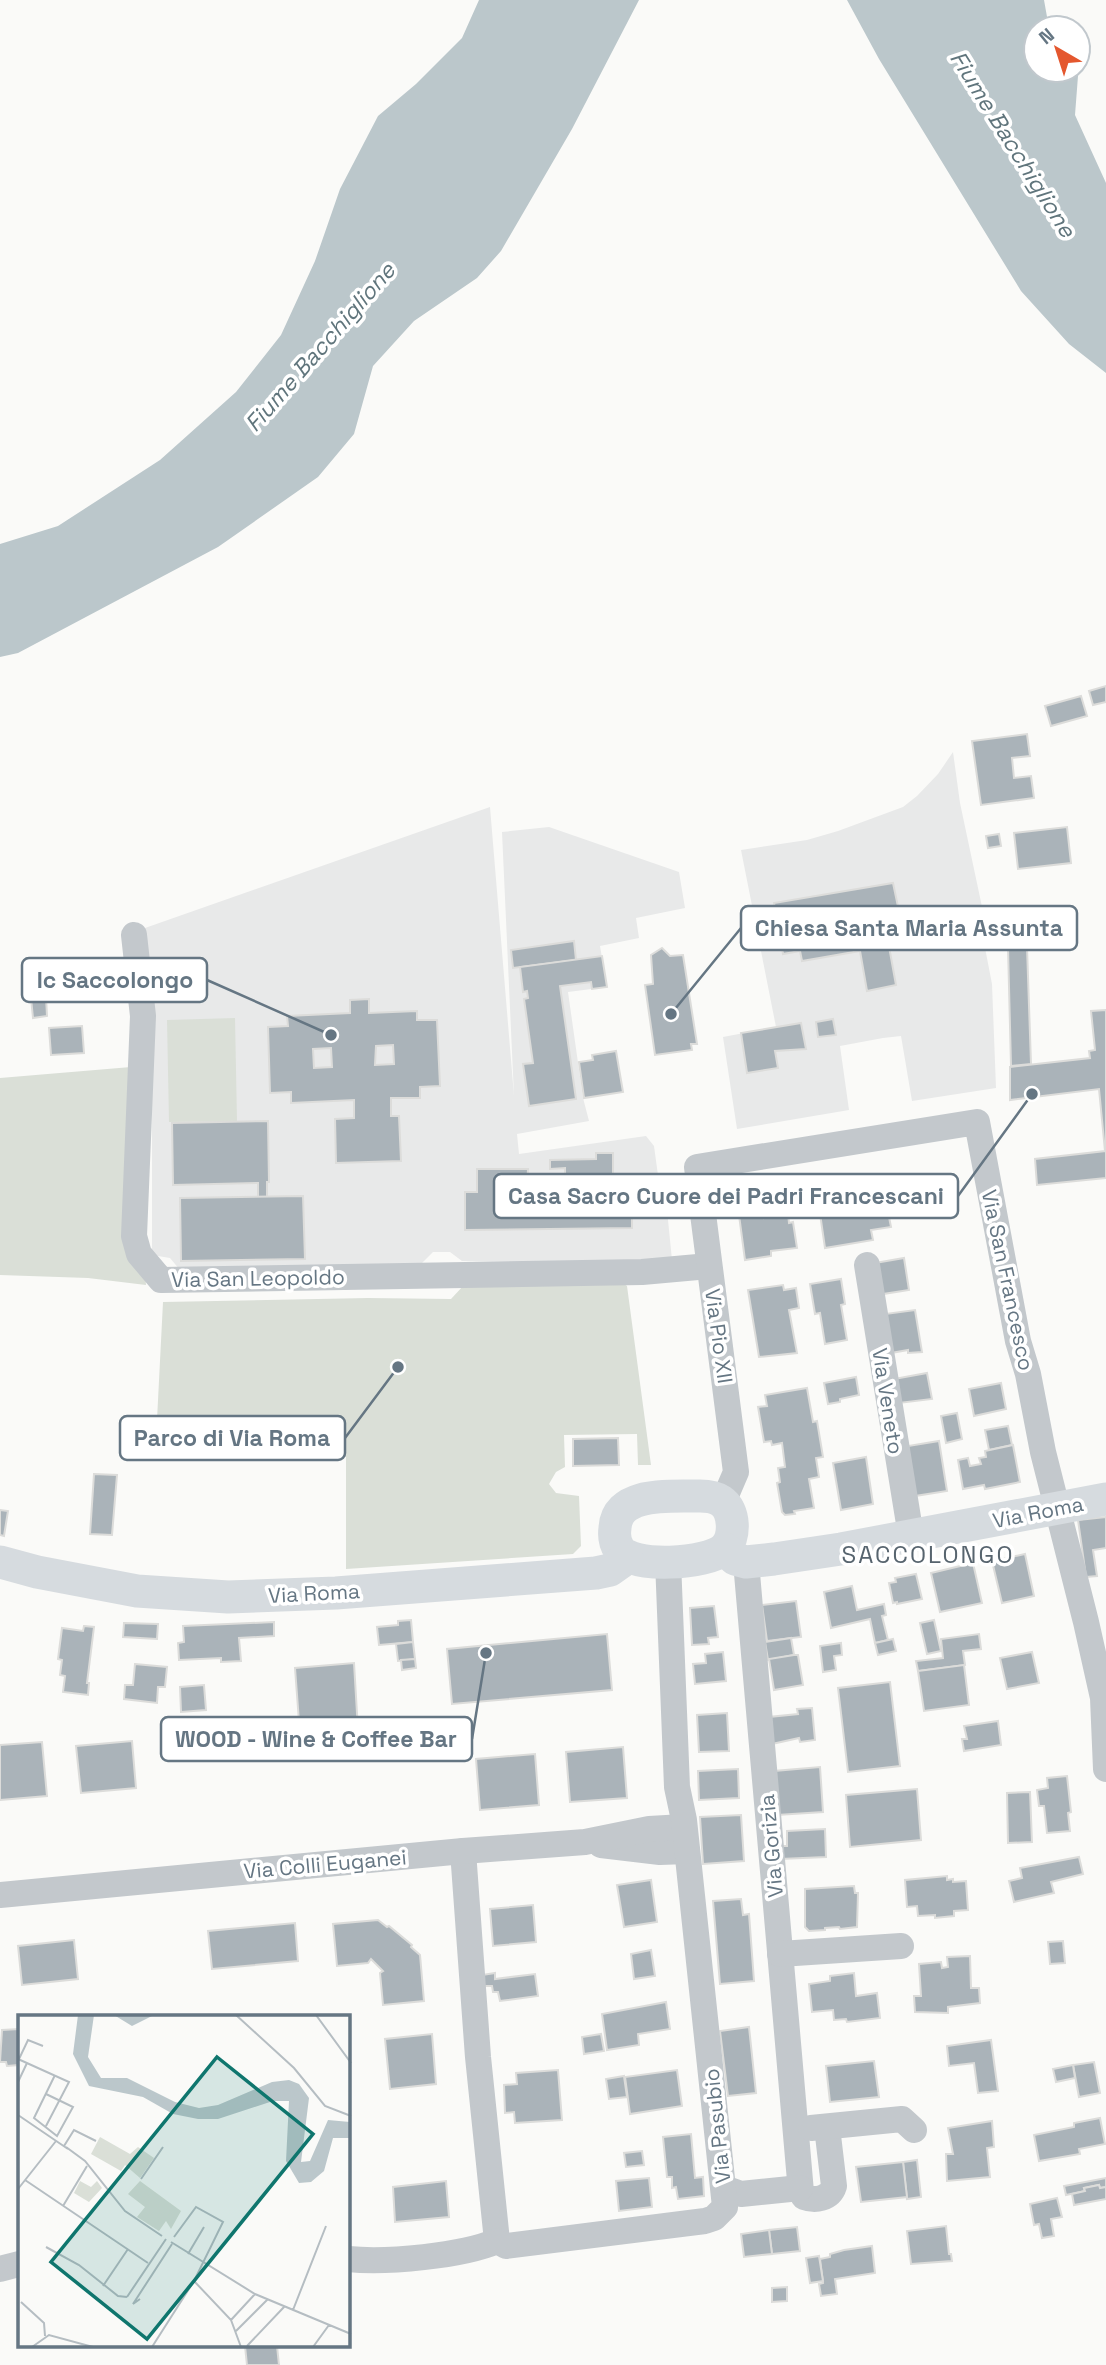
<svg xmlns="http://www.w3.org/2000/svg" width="1106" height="2365" viewBox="0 0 1106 2365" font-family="'Space Grotesk',sans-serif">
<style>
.built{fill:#e8e9e9}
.green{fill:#dadfd7}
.water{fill:#bbc7cb}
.building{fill:#aab3b9;stroke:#dcdcda;stroke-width:2;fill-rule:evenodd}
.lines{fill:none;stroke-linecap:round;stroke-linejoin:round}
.minor{stroke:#c3c8cc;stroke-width:26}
.major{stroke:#d6dbdf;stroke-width:33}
.labels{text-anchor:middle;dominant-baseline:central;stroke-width:7;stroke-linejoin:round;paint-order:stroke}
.street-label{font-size:21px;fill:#657683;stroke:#fff}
.water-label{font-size:23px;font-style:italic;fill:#60757c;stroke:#fff}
.quarter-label{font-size:24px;letter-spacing:2px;fill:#57646e;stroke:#fff}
.inset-road{fill:none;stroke:#b5bdc2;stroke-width:2}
.view{fill:#0f766e;fill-opacity:0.15;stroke:#0f766e;stroke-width:3.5}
.inset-edge{fill:none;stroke:#657683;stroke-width:3.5}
.leader{fill:none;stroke:#657683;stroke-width:2.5}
.callout-dot{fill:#657683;stroke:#fff;stroke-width:2.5}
.callout{fill:#fff;stroke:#657683;stroke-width:2.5}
.callout-label{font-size:23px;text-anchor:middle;font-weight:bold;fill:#657683}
</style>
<rect width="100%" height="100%" fill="#fafaf8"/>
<g class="built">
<path d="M953,752L960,803L985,921L980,922L992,984L996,1088L912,1101L901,1036L883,1038L840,1046L849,1110L737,1129L723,1037L776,1027L741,850L807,840L838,831L903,807L917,796L938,774Z"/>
<path d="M490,807L514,1096L502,832L549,827L679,872L685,908L636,918L639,938L600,946L607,987L568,992L583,1098L589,1121L517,1134L519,1154L646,1136L654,1146L660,1190H665L672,1260L573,1263L462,1261L450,1252H433L421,1264L180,1270L170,1258L152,1255V1009L145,928Z"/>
</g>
<g class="green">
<path d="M235,1018L237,1121L169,1122L167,1020Z"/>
<path d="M131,1067L146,1285L88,1278L0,1275V1078Z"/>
<path d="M621,1282L627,1286L651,1465H638L637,1434L564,1435L565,1467L556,1472L549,1484L556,1493L579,1496L581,1546L573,1554L346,1569V1457L155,1459L163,1302L368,1298L451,1299L464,1285Z"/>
</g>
<g class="water">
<path d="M479,0H639L572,129L501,251L477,278L414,321L373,366L354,434L318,477L218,547L18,653L0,657V544L58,526L160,460L236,392L281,335L315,261L340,189L378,116L416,84L462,38Z"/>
<path d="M847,0H1044L1049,28H1036V70H1074L1078,76L1075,115L1106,183V373L1069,344L1021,291L879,59Z"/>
</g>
<g class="building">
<path d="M1106,686V702L1093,705L1089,691Z"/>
<path d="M1081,696L1087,716L1051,726L1045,706Z"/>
<path d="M1027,734L1030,756L1012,758L1014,778L1031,776L1034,798L981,805L972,741Z"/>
<path d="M1067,827L1071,863L1018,869L1014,833Z"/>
<path d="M999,834L1001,846L988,848L986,836Z"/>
<path d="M893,883L900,916L884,919L896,985L867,991L860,951L802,961L800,951L783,954L774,903Z"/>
<path d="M574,941L576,960L513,968L511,950Z"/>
<path d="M1008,947H1027L1031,1064L1011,1066Z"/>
<path d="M662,948L670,956L683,955L697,1044H691L692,1050L655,1055L645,985L653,984L651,955Z"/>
<path d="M602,956L607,987L592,989L591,982L560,986L576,1099L529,1106L523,1064L533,1063L524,999L528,998L527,991L523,992L520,967Z"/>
<path d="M46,997L47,1016L33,1018L31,998Z"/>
<path d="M369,999V1013L417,1011V1020H437L440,1086L420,1087V1098H391V1116H399L401,1161L336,1163L335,1119L354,1118V1100L291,1103V1092L270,1093L268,1027L288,1026L287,1016L350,1013V1000ZM393,1045L394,1064L375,1065L376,1046ZM331,1048L332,1067L314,1068L313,1049Z"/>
<path d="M1106,1010V1178L1037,1185L1035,1159L1105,1151L1099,1089L1010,1100V1067L1090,1058L1089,1051L1095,1050L1091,1011Z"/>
<path d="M833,1019L836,1035L818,1037L816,1022Z"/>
<path d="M801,1023L806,1049L775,1051L778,1068L747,1073L741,1033Z"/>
<path d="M82,1026L84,1053L51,1055L49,1028Z"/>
<path d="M616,1051L623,1092L584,1098L579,1062L593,1060L592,1055Z"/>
<path d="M268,1121L269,1182H267V1197H258V1183L173,1185L172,1123Z"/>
<path d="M596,1153H613V1199H632V1228L465,1230V1192H477V1169H528L527,1191H565V1168L550,1169V1160L596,1159Z"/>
<path d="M837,1182L838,1185L851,1183V1187L882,1182L891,1227L871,1230L873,1240L825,1248L816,1186Z"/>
<path d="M303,1196L305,1259L181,1261L180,1198Z"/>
<path d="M763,1210L764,1218L788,1214L789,1223L793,1222L797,1248L771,1251V1256L745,1260L739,1215Z"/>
<path d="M904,1258L909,1290L883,1294L875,1263Z"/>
<path d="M841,1279L845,1304L841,1305L847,1340L825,1344L820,1313L815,1314L810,1284Z"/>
<path d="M783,1285L784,1290L796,1288L799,1308L789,1310L797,1353L759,1357L748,1290Z"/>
<path d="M915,1310L922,1352L908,1353V1350L891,1353L885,1314Z"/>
<path d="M927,1373L932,1399L899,1403L894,1379Z"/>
<path d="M856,1377L859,1395L840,1399V1402L828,1404L824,1383Z"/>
<path d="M1001,1383L1006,1409L974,1416L969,1389Z"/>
<path d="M807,1388L813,1422L817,1421L823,1457L816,1458L819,1477L809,1479L814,1508L794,1511L795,1514L785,1515L782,1512L777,1483L780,1482L778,1468L785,1467L782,1443L772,1445L771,1441L764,1442L758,1407L767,1406L765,1395Z"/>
<path d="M957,1413L962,1439L946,1443L941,1416Z"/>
<path d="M1008,1426L1012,1445L989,1450L985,1430Z"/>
<path d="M618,1438L619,1465L573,1466V1439Z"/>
<path d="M939,1441L947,1491L915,1496L908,1446Z"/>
<path d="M1013,1445L1020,1482L985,1489L984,1485L963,1489L958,1460L968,1458L970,1466L981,1464L979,1458L986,1457L985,1451Z"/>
<path d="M866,1457L873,1504L841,1510L833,1463Z"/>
<path d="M94,1474L117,1475L112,1535L90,1534Z"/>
<path d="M0,1510L8,1511L4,1536L0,1535Z"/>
<path d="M1106,1517V1548L1093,1550L1097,1576L1086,1577L1078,1520Z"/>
<path d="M1025,1554L1034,1596L1002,1603L992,1561Z"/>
<path d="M973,1563L982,1603L940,1612L931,1573Z"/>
<path d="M916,1574L922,1599L897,1604V1602L893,1603L889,1583L896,1582L895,1578Z"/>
<path d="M852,1586L857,1610L884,1604L886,1615L882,1616L888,1640L875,1643L870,1619L831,1628L824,1592Z"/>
<path d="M796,1601L801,1637L767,1641L762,1605Z"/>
<path d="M714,1606L718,1637L708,1638L709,1644L692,1645L690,1608Z"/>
<path d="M411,1620L413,1642L379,1645L377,1627L398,1625V1621Z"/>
<path d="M934,1620L941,1651L927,1654L920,1623Z"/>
<path d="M274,1622V1636L239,1638L241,1661L221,1662V1658L179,1660L178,1643L184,1642L183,1626Z"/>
<path d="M124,1623L158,1624L157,1639L123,1637Z"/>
<path d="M84,1626L94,1627L87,1683H89L88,1695L63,1692L65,1676L60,1675L62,1660L58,1659L62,1628L83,1631Z"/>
<path d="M607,1634L612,1690L452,1704L447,1649Z"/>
<path d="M979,1634L981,1649L963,1651L965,1665L918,1671L916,1661L943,1658L941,1639Z"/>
<path d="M791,1638L794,1655L768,1660L765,1642Z"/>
<path d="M893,1639L896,1651L878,1655L875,1643Z"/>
<path d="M413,1642L415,1659L398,1661L396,1644Z"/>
<path d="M841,1643L842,1655L834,1656L836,1670L823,1672L820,1646Z"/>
<path d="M723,1652L726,1681L695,1684L693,1664L706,1663L705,1654Z"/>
<path d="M1032,1652L1039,1683L1007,1689L1000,1658Z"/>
<path d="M794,1655H798L803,1685L774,1690L769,1659Z"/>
<path d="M415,1659L416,1668L402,1670L401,1660Z"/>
<path d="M354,1663L358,1730L300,1735L295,1668Z"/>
<path d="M135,1664L167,1667L165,1687H158L157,1703L124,1699L125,1685H133Z"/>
<path d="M964,1665L969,1705L924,1711L918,1671Z"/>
<path d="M890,1682L900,1766L848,1772L838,1688Z"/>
<path d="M204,1685L206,1710L181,1712L180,1687Z"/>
<path d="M812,1708L815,1740L800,1742L799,1738L772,1744L769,1717L798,1714L797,1709Z"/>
<path d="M727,1713L729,1751L699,1752L697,1715Z"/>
<path d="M998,1721L1001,1745L964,1751L962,1739H967L964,1726Z"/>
<path d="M132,1741L136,1788L81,1793L76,1746Z"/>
<path d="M42,1742L47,1796L0,1800V1745Z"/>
<path d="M623,1747L627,1798L570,1802L566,1752Z"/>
<path d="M535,1754L539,1805L480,1810L476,1759Z"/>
<path d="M820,1767L823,1812L777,1815L774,1771Z"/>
<path d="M738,1769L739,1798L699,1800L698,1771Z"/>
<path d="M1067,1776L1071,1812L1068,1813L1070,1831L1047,1833L1044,1806H1039L1037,1790L1048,1788L1047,1778Z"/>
<path d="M917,1789L921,1840L850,1847L846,1795Z"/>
<path d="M1030,1792L1032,1842L1008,1843L1007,1793Z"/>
<path d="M741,1815L744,1861L703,1864L700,1817Z"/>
<path d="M825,1829L826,1857L780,1859L779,1846H787V1831Z"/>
<path d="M1079,1857L1083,1874L1051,1882L1054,1893L1014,1902L1009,1881L1022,1878L1020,1868Z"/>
<path d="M947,1876V1880L953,1879V1882L966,1881L968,1910L954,1911V1916L935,1918V1915L918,1916L917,1906L907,1907L905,1880Z"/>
<path d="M651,1880L657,1922L624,1927L617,1885Z"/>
<path d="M854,1886L855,1893H858L857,1927L840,1929L839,1927L825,1928V1930L809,1931L805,1927V1889Z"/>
<path d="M741,1899L743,1915L749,1914L754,1981L720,1984L713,1901Z"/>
<path d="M533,1905L536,1942L493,1946L490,1909Z"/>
<path d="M378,1920L387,1927L389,1926L412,1945L411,1947L420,1955L424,2001L383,2005L380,1973L383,1971L371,1959L368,1963L337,1966L333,1924Z"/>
<path d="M295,1923L298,1961L212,1969L208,1931Z"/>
<path d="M74,1940L78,1979L22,1985L18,1946Z"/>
<path d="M1063,1941L1065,1963L1050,1964L1048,1942Z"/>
<path d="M651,1950L655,1976L634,1979L631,1954Z"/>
<path d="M970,1956L971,1988H979L980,2003L948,2007V2013L915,2012L914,1996H921L919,1964L941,1962L942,1968L948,1967L947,1957Z"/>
<path d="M495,1973V1979L535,1974L538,1996L500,2001L498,1992H493L492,1986H484L482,1975Z"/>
<path d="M854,1973L856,1996L877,1993L880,2018L847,2022L846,2019L834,2020L833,2010L812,2012L809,1984L830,1981V1976Z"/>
<path d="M666,2002L670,2029L638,2034L639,2045L607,2050L602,2014Z"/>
<path d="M749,2027L756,2093L728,2096L720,2031Z"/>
<path d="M19,2029V2065L7,2066L6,2062H0L2,2030Z"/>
<path d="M432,2034L436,2084L390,2089L385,2039Z"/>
<path d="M601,2034L604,2051L584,2054L582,2037Z"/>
<path d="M991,2040L998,2091L978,2093L974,2063L949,2066L947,2046Z"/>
<path d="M874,2061L879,2097L830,2102L826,2066Z"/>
<path d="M1094,2062L1100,2093L1079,2097L1073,2065Z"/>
<path d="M1073,2065L1075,2078L1056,2082L1053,2069Z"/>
<path d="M558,2070L562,2120L515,2123L514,2112L505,2113L504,2085L517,2084L516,2073Z"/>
<path d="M677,2070L682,2106L630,2114L625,2077Z"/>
<path d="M624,2076L627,2097L609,2099L606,2079Z"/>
<path d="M1100,2118L1105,2144L1079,2149L1080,2154L1039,2161L1034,2135L1074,2127V2123Z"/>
<path d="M992,2121L994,2147L987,2148L990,2177L947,2181L946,2154H953L948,2128Z"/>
<path d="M691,2134L695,2178L703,2177L704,2196L678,2199L676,2187L672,2188V2177H667L663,2137Z"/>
<path d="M642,2151L644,2165L626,2167L624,2153Z"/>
<path d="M917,2160L921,2197L907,2199L903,2162Z"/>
<path d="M903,2162L907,2197L861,2202L856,2167Z"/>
<path d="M649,2178L652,2207L619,2211L616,2181Z"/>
<path d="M1106,2178V2187L1100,2188L1099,2185L1084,2188L1085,2191L1066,2195L1064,2186Z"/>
<path d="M446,2181L449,2217L395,2222L393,2187Z"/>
<path d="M1099,2185L1100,2188L1106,2187V2199L1074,2205L1072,2194L1085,2191L1084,2188Z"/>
<path d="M1057,2198L1062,2217L1051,2219L1054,2236L1042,2238L1039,2224L1034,2225L1030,2204Z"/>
<path d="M946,2226L949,2254H951L952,2261L911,2264L907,2231Z"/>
<path d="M797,2227L800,2251L772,2254L769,2230Z"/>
<path d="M769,2230L772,2254L744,2257L741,2234Z"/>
<path d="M872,2246L875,2273L835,2279L837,2294L821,2296L819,2284L823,2283L820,2259L830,2257V2254L844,2250Z"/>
<path d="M819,2256L823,2281L810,2283L806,2258Z"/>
<path d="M787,2287V2301L772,2302V2288Z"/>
<path d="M245,2346H277L279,2365H247Z"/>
</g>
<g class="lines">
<g class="minor">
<path d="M134,935L143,1016L134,1236L139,1254L161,1280L642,1272L709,1266"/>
<path d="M867,1265L911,1536"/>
<path d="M721,1501L727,1493L736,1472L697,1167L977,1122L1018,1341L1028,1374L1043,1452L1086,1622L1103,1698L1106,1769"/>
<path d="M746,1562L801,2192L804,2197C815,2201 830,2199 834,2186L827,2127"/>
<path d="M601,1845L660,1852L687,1851"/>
<path d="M463,1851L478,2057L497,2241"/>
<path d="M0,1895L463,1851L585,1842L649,1829L684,1827"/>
<path d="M780,1954L901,1946"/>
<path d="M811,2128L902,2119L914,2130"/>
<path d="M724,2188L741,2194L800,2188"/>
<path d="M348,2259C386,2263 462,2256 497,2241L506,2246L705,2221L714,2218L725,2207L684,1820L677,1787L668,1561"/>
<path d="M0,2269L19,2264"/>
</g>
<g class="major">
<path d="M700,1496C707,1496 715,1497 721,1501C735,1510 736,1538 724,1549C708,1564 631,1569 619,1549C615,1543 614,1535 615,1528C617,1490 674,1497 700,1496Z"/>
<path d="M725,1549L735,1559L746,1562L774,1559L841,1549L1106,1499"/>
<path d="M0,1562L37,1572L137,1591L228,1597L336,1593L596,1573L610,1570L627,1558"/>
</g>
</g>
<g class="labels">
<g class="street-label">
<text transform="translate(258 1278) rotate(-1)">Via San Leopoldo</text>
<text transform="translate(1008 1280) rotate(78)">Via San Francesco</text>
<text transform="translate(719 1336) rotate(82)">Via Pio XII</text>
<text transform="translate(888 1401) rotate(81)">Via Veneto</text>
<text transform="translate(1038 1512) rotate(-11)">Via Roma</text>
<text transform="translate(314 1593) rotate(-3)">Via Roma</text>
<text transform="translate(771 1846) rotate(-95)">Via Gorizia</text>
<text transform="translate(325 1864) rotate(-5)">Via Colli Euganei</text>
<text transform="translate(717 2126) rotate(-96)">Via Pasubio</text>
</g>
<g class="water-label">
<text transform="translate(1013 144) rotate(58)">Fiume Bacchiglione</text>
<text transform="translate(320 347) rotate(-49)">Fiume Bacchiglione</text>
</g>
<g class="quarter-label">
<text x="928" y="1554">SACCOLONGO</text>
</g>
</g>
<g transform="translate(18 2015)">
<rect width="332" height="332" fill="#fafaf8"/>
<path d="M82,122L112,139L120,132L136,143L122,163L107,150L103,156L73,139ZM62,166L73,172L79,166L84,173L71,187L56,178ZM122,166L163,196L153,214L148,206L141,216L119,202L127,192L110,179Z" fill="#dadfd7"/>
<path d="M60,0H76L70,42L83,63H109L157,87L181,93L200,90L254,67L271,65L281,69L291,83L283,147L292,146L310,105L332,107V123H315L306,156L293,167L281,168L268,146L271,86H255L200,104H180L155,99L125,82L71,71L55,39ZM96,0H136L114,11Z" fill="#bbc7cb"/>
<path class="inset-road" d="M218,0L276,53L307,91L333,101M298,0L333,48M0,44L51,67L28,111M1,44L10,25L25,31M0,67L9,48M28,79L55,92L39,121L16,103L37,60M0,100L50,134M46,131L56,115L78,126M48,132L67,146L107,196L144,221M123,164L145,132M7,165L130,248M0,174L38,126M45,191L69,151M153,227L237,279L333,319M28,232L61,250L100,281L109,282M170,239L186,212M176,266L213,305L223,332M85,271L110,234M109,282L148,224M122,284L115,289L154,229M3,287L26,308L27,321M275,295L308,211M213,305L237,279M218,316L249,285M229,331L266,292M14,332L31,320L75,332M134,332L176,266L205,207L178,192L156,222M295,332L311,310"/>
<path class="view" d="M199,42L295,119L129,324L33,247Z"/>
<rect width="332" height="332" class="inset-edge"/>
</g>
<path class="leader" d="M671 1014L741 928M331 1035L207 980M1032 1094L958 1196M398 1367L345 1438M486 1653L472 1739"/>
<g class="callout-dot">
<circle cx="671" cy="1014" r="7"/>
<circle cx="331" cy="1035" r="7"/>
<circle cx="1032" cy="1094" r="7"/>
<circle cx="398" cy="1367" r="7"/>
<circle cx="486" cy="1653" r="7"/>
</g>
<g class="callout">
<rect x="741" y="906" width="336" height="44" rx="7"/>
<rect x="22" y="958" width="185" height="44" rx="7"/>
<rect x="494" y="1174" width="464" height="44" rx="7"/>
<rect x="120" y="1416" width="225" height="44" rx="7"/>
<rect x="161" y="1717" width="311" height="44" rx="7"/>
</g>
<g class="callout-label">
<text x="909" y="936">Chiesa Santa Maria Assunta</text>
<text x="115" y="988">Ic Saccolongo</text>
<text x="726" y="1204">Casa Sacro Cuore dei Padri Francescani</text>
<text x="232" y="1446">Parco di Via Roma</text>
<text x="316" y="1747">WOOD - Wine &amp; Coffee Bar</text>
</g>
<g transform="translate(1057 49) rotate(321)"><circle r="33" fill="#ffffff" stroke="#c1c8cd" stroke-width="2"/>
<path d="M0-5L12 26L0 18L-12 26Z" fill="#e4572e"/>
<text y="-10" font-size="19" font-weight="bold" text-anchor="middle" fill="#657683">N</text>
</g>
</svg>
